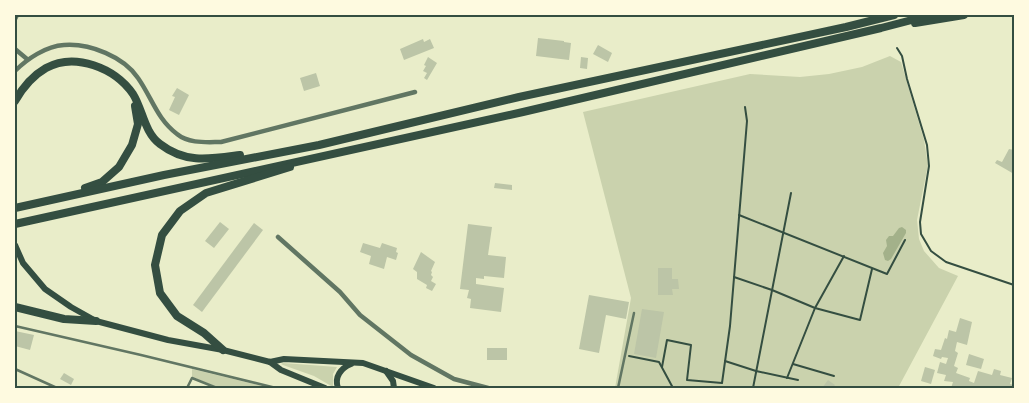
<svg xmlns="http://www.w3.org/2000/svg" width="1029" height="403" viewBox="0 0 1029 403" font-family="'Exo 2',sans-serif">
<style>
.green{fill:#cad2ad}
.water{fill:#a3b18a}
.building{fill:#bcc5a7}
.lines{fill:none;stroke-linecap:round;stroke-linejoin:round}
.path{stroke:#344e41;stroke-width:2}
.service{stroke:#617663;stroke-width:2.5}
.minor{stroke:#617663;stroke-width:4.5}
.secondary{stroke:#344e41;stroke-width:6}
.trunk{stroke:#344e41;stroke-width:8}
.neatline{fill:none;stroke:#344e41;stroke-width:2}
</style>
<rect width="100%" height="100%" fill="#e9edc9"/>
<g class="green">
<path d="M890,56L901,62L924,140L928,165L917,220L919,239L924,251L939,268L958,276L898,388H615L631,298L583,112L750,74L800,77L829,74L862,67Z"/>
<path d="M283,363L337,367L333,374V387L314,376L283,365L281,364Z"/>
<path d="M192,369L271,388H220L192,377Z"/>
</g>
<path class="water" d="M902,227L906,230V233L891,259L888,261L885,260L883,253L887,246L886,240L889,236H893L899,228Z"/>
<g class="building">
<path d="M538,38L564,41V42L571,43L569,60L536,56Z"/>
<path d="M423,39L424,42L430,39L434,48L404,60L400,49Z"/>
<path d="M598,45L612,53L608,62L593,54Z"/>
<path d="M428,57L437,63L427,80L424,78L427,73L423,71L426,66L424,65Z"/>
<path d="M581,57L588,58L587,69L580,68Z"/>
<path d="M316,73L320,86L304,91L300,78Z"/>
<path d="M177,88L189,95L179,115L169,110L175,97L172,96Z"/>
<path d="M1009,149L1014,150V174L995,163L997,160L1002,162Z"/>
<path d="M495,183L512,185V190L494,188Z"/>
<path d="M220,222L229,229L214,248L205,241Z"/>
<path d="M254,223L263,230L202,312L193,305Z"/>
<path d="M468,224L492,227L488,255L506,257L504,278L484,276V279L476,278V284L504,288L501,312L470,308L471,299L467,298L469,290L460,289Z"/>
<path d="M363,243L380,248L382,243L397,248L396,252L398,253L396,260L387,257L384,269L369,264L371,256L360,252Z"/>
<path d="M421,252L435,262L431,271L432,272L431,275L433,277L431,281L436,284L432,291L426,288L427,285L417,279V272L413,269Z"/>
<path d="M658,268H672V279H678L679,289H672L673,295H658Z"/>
<path d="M589,295L629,302L626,319L606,315L599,353L579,349Z"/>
<path d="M642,309L664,312L656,358L634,354Z"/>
<path d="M960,318L972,322L967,345L957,342L955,351L958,353L954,366L958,368L956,373L970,378L969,381L974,383L978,371L992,375L994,369L1001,371L1000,375L1012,378L1010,384L1014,385V388H951L953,382L944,381L946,375L937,373L940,362L946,364L948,358L942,357L941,359L933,356L935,349L941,350L945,338L947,339L949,330L956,332Z"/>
<path d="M15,331L34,335L30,350L15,346Z"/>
<rect x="487" y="348" width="20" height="12"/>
<path d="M969,354L984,359L981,369L966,365Z"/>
<path d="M925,367L935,370L931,384L921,381Z"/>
<path d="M64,373L74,379L71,385L60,379Z"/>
<path d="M828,380L835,385L833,388H822Z"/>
</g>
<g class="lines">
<g class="path">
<path d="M897,48L902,56L907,79L927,145L929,166L920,222L921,234L931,251L946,262L1014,285"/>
<path d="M739,215L887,274L905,240"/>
<path d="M734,277L772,290L815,308L844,256"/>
<path d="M629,356L659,362L673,388"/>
<path d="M725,361L756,371L798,380"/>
<path d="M793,364L834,376"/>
<path d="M662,367L667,340L691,345L687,380L722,383L730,326L747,121L745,107"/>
<path d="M787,378L815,308L860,320L872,269"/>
<path d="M753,388L791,193"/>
</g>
<g class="service">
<path d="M15,326L141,355L276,388"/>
<path d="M15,369L57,388"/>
<path d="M187,388L192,378L217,388"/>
<path d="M618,388L634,313"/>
</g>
<g class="minor">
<path d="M15,19L17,15"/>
<path d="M15,49L27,59"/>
<path d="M15,71C27,59 46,46 64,45C90,43 124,57 138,78C152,98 157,119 177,134C189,144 207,142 221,142L415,92"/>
<path d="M278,237L340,292L360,315L411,355L454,379L488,388"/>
</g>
<g class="secondary">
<path d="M15,245L23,263L45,289L71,307L96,321L168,340L223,350L270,362L284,359L363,363L434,388"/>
<path d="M270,362L281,370L325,388"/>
<path d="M386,371L393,381L394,388"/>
<path d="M338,388C334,377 341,368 351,364"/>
</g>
<g class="trunk">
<path d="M915,23L964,15"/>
<path d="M15,101C23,87 32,76 46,68C75,52 115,68 133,94C143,110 144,132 160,144C186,164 210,159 240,155"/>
<path d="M85,188L102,182L119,167L132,145L138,124L135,106"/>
<path d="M15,208L164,175L319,145L519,97L846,27L894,15"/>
<path d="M15,224L523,112L881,28L931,15"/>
<path d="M15,307L64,319L96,321"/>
<path d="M223,350L204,333L177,316L160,293L155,265L162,235L180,211L206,193L290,167"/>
</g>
</g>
<rect width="1029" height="403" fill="none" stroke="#fefae0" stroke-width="32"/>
<rect x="16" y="16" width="997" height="371" class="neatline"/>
</svg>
